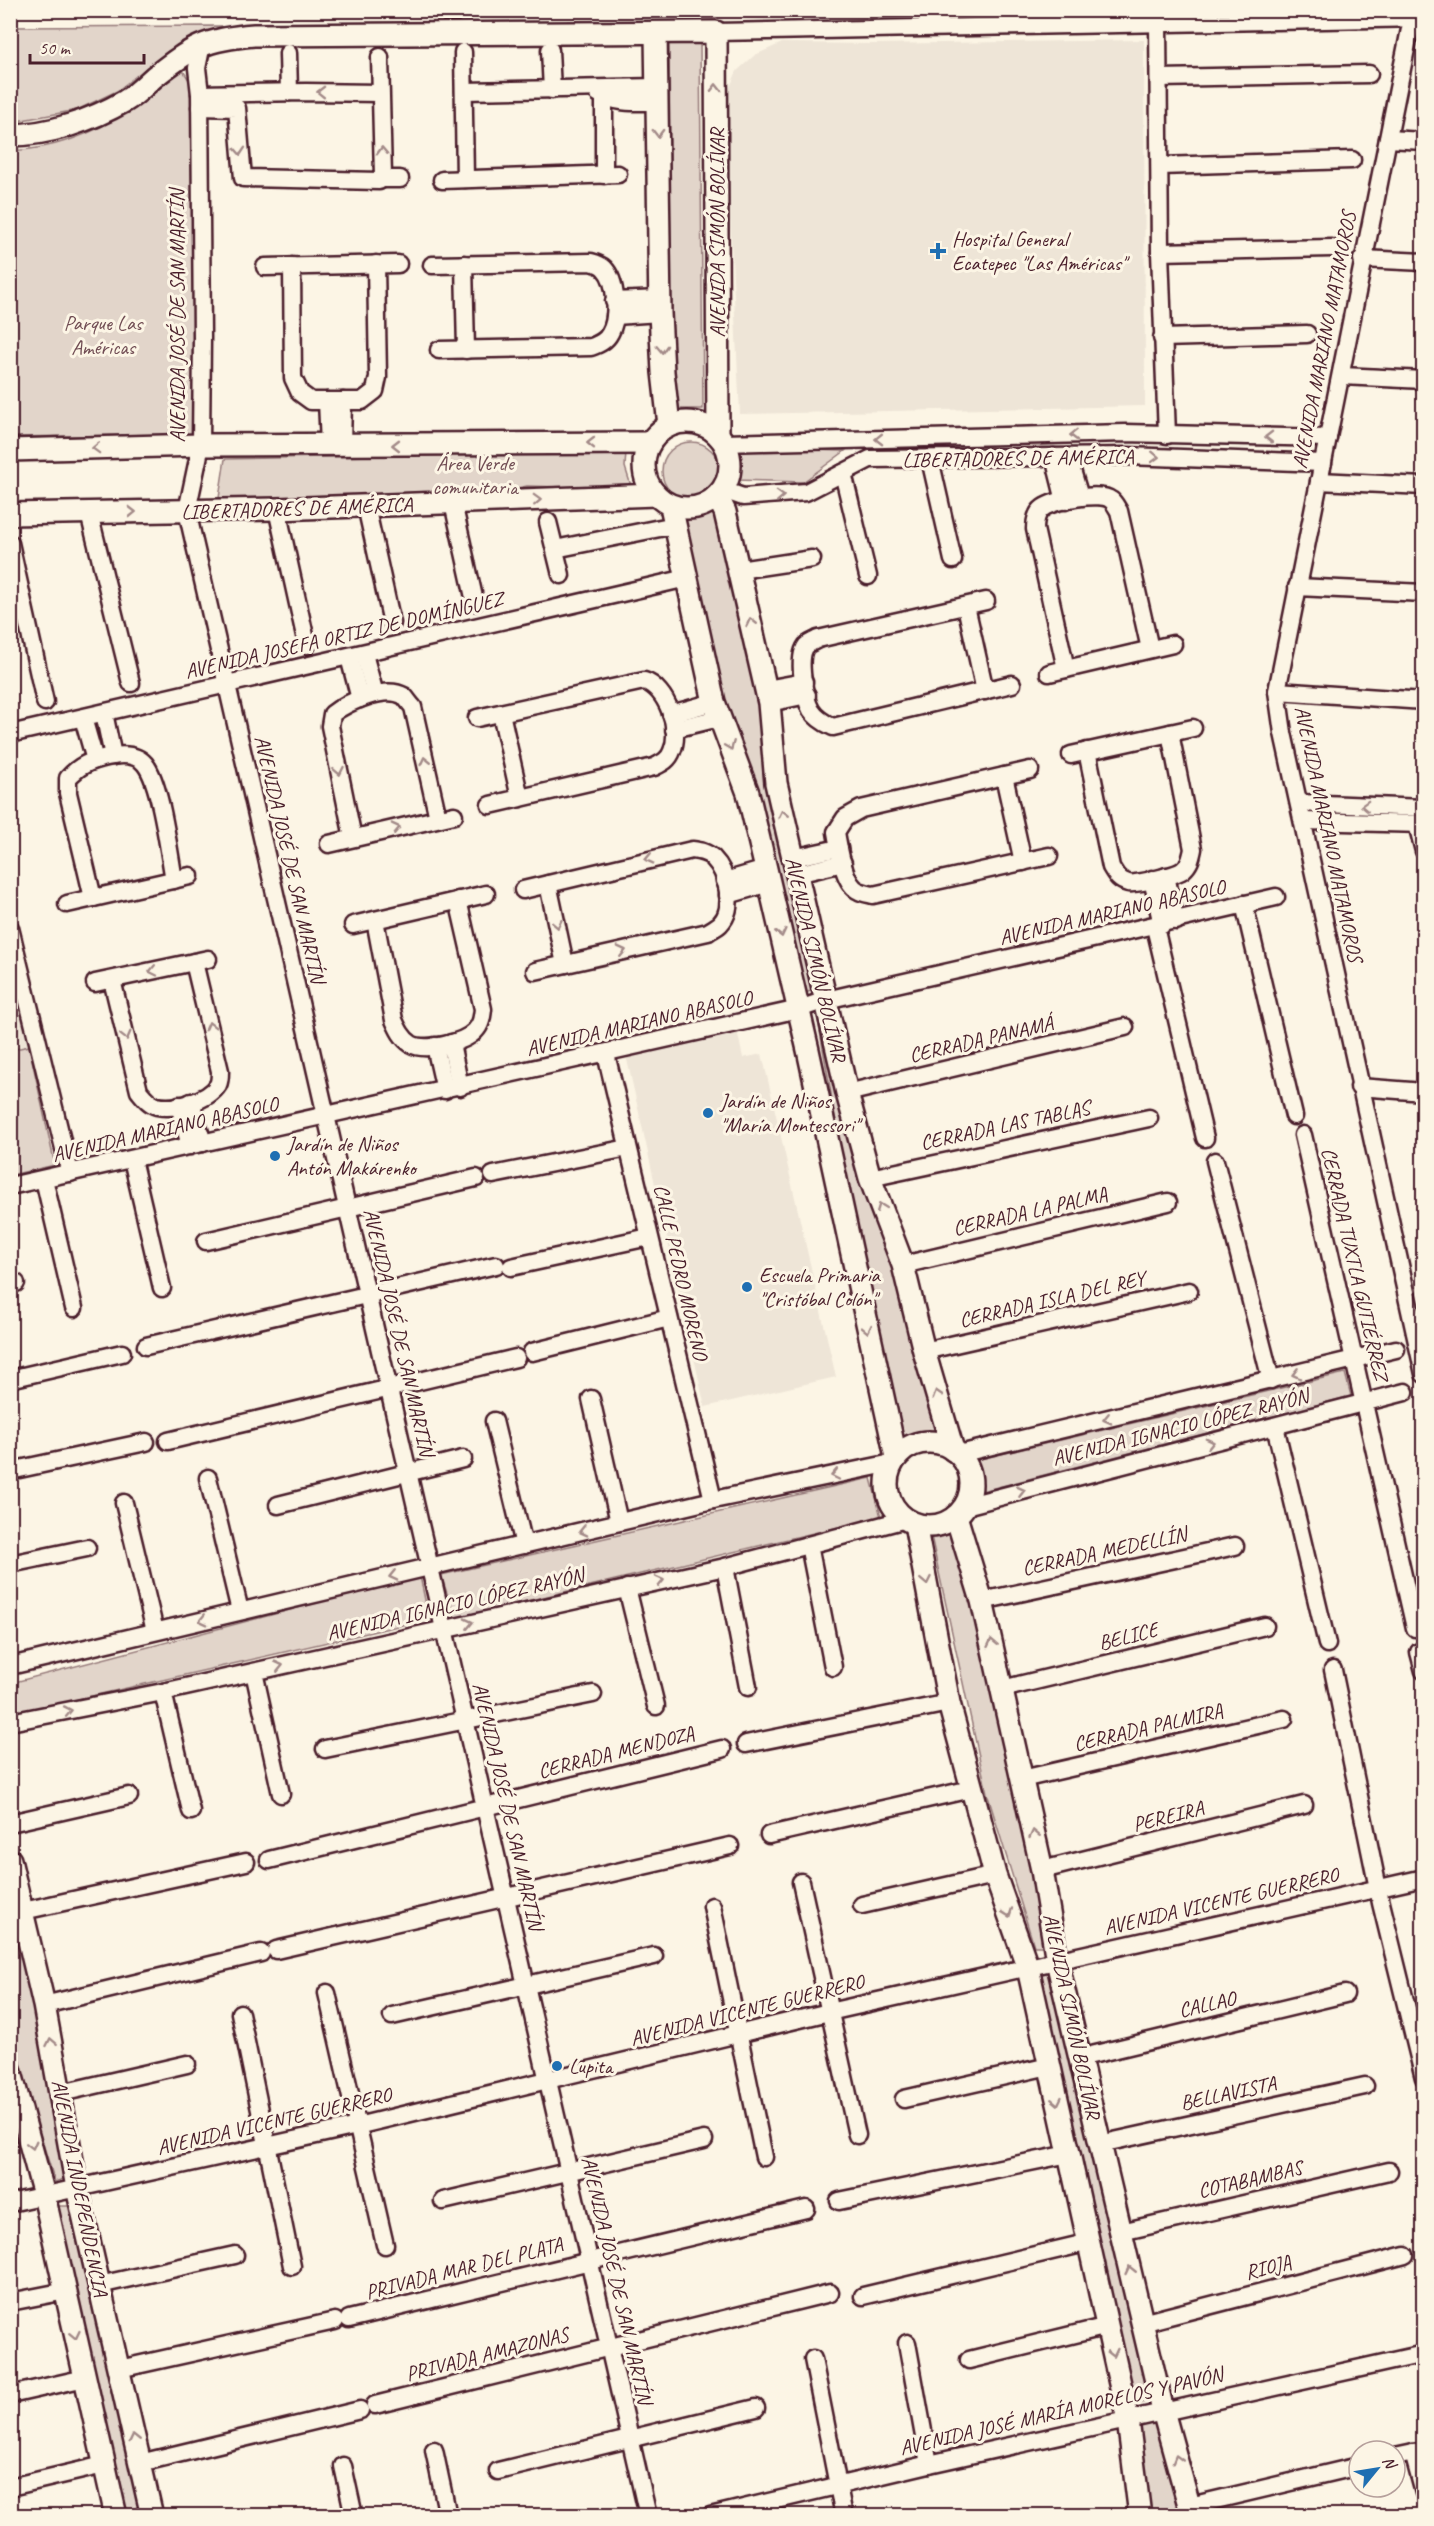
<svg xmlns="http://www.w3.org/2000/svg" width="1434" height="2526" viewBox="0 0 1434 2526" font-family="Caveat,sans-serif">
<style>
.built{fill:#eee5d7}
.green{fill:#e2d5ca;stroke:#967a7a;stroke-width:1.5}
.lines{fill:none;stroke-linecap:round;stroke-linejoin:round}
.minor-casing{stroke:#4a1f2b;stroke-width:21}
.major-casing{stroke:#4a1f2b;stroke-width:26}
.minor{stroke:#fcf5e5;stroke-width:16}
.major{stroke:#fcf5e5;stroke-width:21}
.oneway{stroke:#a38a88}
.poi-dot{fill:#1f6fb2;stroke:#fcf5e5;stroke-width:2}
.labels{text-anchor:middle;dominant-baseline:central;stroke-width:6;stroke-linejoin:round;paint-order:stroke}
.street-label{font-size:21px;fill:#4a1f2b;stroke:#fcf5e5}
.poi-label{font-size:21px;fill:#4a1f2b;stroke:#fcf5e5;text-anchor:start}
.park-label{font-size:21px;fill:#704c53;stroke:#fcf5e5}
</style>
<rect width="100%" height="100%" fill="#fcf5e5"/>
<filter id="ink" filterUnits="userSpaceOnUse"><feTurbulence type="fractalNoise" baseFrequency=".0167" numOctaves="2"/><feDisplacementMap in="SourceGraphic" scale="12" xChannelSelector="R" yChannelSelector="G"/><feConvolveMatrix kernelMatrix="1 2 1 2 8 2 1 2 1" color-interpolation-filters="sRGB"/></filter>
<g filter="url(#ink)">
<g class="built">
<path d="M1144,40L1145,406L740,414L724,101L737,71L755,55L782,43L874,44Z"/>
<path d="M10,964L29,1046L11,1050H10Z"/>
<path d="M737,1030L743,1058L762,1054L836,1377L705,1407L626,1055Z"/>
</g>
<g class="green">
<path d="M222,26L168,51L117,91L77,110L11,122V27Z"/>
<path d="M669,42H700L703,409H672Z"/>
<path d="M179,72H184L191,83L196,434L11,437L10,151C51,149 94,135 127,111C143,99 160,80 179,72Z"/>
<circle cx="691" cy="471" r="29"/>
<path d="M733,448L845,451L803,482L736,480Z"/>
<path d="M626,451L625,467L632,489L527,486L475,497L219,498L225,459Z"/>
<path d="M716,510L760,703L765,785L814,990L805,993L720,693L683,521Z"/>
<path d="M827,1012L939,1435L919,1436L901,1444L869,1307L817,1015Z"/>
<path d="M29,1046L55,1165L11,1175V1050Z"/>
<path d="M1345,1373L1351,1396L982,1491L976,1460Z"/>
<path d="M871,1478L881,1517L455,1618L441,1575Z"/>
<path d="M959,1525L1033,1866L1044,1946H1034L987,1793L931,1536Z"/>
<path d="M420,1576L429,1619L13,1714L11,1709V1683Z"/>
<path d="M10,1905L54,2095L63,2179L55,2182L11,2042Z"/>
<path d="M1051,1967L1126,2302L1153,2399L1133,2406L1041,1972Z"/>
<path d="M55,2206H70L144,2515H125Z"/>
<path d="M1158,2421L1188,2515H1151L1139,2425Z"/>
</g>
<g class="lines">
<defs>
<g id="minor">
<path d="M1412,19L1277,691L1283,733L1424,1374"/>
<path d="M1158,23L1160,252L1167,435"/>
<path d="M716,32L1423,18"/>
<path d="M202,44L197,68L200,94L202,337L201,445L187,511L648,2516"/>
<path d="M550,50L552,90"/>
<path d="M463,52L465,179"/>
<path d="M288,53L289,92"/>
<path d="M1159,78L1369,74"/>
<path d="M604,89V175"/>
<path d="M464,91L657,87"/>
<path d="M598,93C615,104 639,102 657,102"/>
<path d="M200,94L306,92L380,93"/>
<path d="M200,107L237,108L243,178L379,181L383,176L380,57"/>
<path d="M1388,139L1424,141"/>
<path d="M1160,166L1352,160"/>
<path d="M382,179H400"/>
<path d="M442,180L618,174"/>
<path d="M1160,252L1332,248"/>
<path d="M1362,259L1424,262"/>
<path d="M464,264L466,350"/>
<path d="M432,265L591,262C595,263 601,265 604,268C617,281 619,317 610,333C606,341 599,344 591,347L439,350"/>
<path d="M292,266L293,378L300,393L311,401H362L375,391L378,377L376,264"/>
<path d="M265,267L398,264"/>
<path d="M614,301L660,299"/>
<path d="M615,316L660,313"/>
<path d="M1162,338L1307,334"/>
<path d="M1342,376L1424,380"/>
<path d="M327,401L329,445"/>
<path d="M724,443L1125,433L1328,438"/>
<path d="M342,445L343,401"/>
<path d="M1054,457L1065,501"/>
<path d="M1068,457L1080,497"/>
<path d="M930,459L953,560"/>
<path d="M843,473L868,576"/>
<path d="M1319,481L1424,486"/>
<path d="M723,490L743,497L806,492L870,459L1127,456L1323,463"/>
<path d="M453,503L475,602"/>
<path d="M366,506L392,623"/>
<path d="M277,509L307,645"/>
<path d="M89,513L131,683"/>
<path d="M548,522L561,575"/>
<path d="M10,543L45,702"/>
<path d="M555,549L675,525"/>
<path d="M739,570L812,559"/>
<path d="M1297,587L1424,593"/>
<path d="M986,601L818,639C815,641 809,643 806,646C797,658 804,697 811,710C816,718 824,723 833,727L1012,684"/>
<path d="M966,606L985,691"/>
<path d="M364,654L375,694"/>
<path d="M349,657L360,699"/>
<path d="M1066,669L1035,529C1035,521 1036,513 1043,508C1054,500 1101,491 1111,500C1114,502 1117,508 1119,511L1150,649"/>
<path d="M1049,673L1173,644"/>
<path d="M766,689L804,682"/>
<path d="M1277,691L1424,701"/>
<path d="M769,703L807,695"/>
<path d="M104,713L113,756"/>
<path d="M501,713L520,798"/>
<path d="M671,714L714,702"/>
<path d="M83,718L95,760"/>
<path d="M477,718L644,681C666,687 682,730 672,751C669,760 662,763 654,767L490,805"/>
<path d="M674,729L719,718"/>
<path d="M10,734L687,578"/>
<path d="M1087,751L1111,867C1116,875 1118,880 1128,883C1135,885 1177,875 1183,870C1190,864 1191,858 1193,849L1170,733"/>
<path d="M1071,755L1193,728"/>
<path d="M1030,770L861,809L845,818L836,832C839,848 843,884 859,891C863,893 869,894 873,895L1049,856"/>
<path d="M1004,776L1023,862"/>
<path d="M1299,803L1424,808"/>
<path d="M1303,821L1424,824"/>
<path d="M1417,824L1424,851"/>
<path d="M353,838L330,726L332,714C347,702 386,685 404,696C407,699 410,704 413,707L438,818"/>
<path d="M329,844L454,815"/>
<path d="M793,858L839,848"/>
<path d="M797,874L843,863"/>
<path d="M1166,876L1176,921"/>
<path d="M1152,879L1162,925"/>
<path d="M725,881L766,869"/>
<path d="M548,884L565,964"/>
<path d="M523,890L692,850C700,851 707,852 713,858C727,872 736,908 720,924C717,927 712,929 708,932L535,971"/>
<path d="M728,895L769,883"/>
<path d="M93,898L68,793V778C80,765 90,761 107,757C121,754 136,753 145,764C161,784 169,853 174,880"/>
<path d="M67,904L190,876"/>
<path d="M1244,904L1294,1116"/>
<path d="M375,920L394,1020C398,1029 402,1038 411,1044C425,1052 464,1043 475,1031C481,1025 482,1018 483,1009L458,900"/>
<path d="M353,925L486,894"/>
<path d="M1155,927L1205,1138"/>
<path d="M10,928L70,1173"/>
<path d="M112,980L139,1091C144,1097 149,1104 157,1106C175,1110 208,1101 218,1085C220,1081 220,1075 220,1071L194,962"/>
<path d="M95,983L208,959"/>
<path d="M451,1043L460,1087"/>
<path d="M435,1046L445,1090"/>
<path d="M606,1054L713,1500"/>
<path d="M1359,1087L1424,1092"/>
<path d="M847,1093L1125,1027"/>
<path d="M191,1102L203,1143"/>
<path d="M179,1105L190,1146"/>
<path d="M1303,1135L1415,1628"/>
<path d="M132,1159L162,1288"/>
<path d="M1215,1161L1271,1380"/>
<path d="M493,1175L628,1148"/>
<path d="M870,1178L1149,1118"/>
<path d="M44,1179L74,1308"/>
<path d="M10,1186L799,1009L826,1000L1276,897"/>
<path d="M206,1241L476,1178"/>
<path d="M903,1265L1168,1202"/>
<path d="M511,1267L649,1237"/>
<path d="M10,1284L16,1283"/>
<path d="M146,1346L496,1265"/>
<path d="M924,1351L1189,1291"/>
<path d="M532,1352L669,1318"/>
<path d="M10,1379L122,1353"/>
<path d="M591,1399L619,1522"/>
<path d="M494,1421L524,1545"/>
<path d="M1275,1426L1327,1644"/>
<path d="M168,1441L516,1358"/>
<path d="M959,1454L1396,1349"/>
<path d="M10,1471L146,1442"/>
<path d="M208,1478L240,1611"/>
<path d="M124,1503L155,1631"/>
<path d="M278,1505L463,1459"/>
<path d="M965,1506L1405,1392"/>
<path d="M809,1545L833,1667"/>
<path d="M10,1564L87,1548"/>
<path d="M725,1567L748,1687"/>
<path d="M627,1588L656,1706"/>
<path d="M982,1601L1235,1546"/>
<path d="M1419,1652L1424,1671"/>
<path d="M10,1666L713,1500L892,1463"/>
<path d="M1333,1670L1381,1903L1424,2078"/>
<path d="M254,1672L281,1794"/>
<path d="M1002,1689L1265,1626"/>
<path d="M163,1692L191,1811"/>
<path d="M10,1722L163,1692L725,1567L906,1519"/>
<path d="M746,1744L949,1703"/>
<path d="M325,1749L593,1694"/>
<path d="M1022,1779L1284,1719"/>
<path d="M10,1823L129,1796"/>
<path d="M769,1835L971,1789"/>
<path d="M269,1860L722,1749"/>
<path d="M1042,1870L1304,1805"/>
<path d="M801,1882L857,2135"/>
<path d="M862,1905L995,1875"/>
<path d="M712,1906L764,2157"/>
<path d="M23,1911L246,1862"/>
<path d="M276,1950L730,1846"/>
<path d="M327,1993L385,2245"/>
<path d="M44,2005L261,1953"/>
<path d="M240,2013L292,2266"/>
<path d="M392,2016L654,1956"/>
<path d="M1079,2058L1345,1994"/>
<path d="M61,2093L187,2064"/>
<path d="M904,2099L1049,2066"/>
<path d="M1100,2144L1365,2086"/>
<path d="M443,2201L704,2140"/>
<path d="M839,2201L1069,2154"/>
<path d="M10,2203L357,2126L829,2012L1424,1878"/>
<path d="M1121,2232L1389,2171"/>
<path d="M99,2285L235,2255"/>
<path d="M863,2296L1090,2242"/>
<path d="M10,2302L66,2291"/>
<path d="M349,2319L806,2209"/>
<path d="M1142,2323L1405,2255"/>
<path d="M907,2343L929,2464"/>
<path d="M813,2359L844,2516"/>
<path d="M969,2360L1108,2326"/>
<path d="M119,2369L335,2321"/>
<path d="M10,2395L85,2378"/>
<path d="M375,2405L830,2293"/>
<path d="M434,2450L448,2516"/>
<path d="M1413,2453L1424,2493"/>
<path d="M1395,2457L1423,2451"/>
<path d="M140,2463L360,2410"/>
<path d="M343,2466L354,2516"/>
<path d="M498,2471L756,2408"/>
<path d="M10,2487L104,2465"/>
<path d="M1190,2506L1359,2466"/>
<path d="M710,2516L929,2464L1424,2354"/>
</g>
<g id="major">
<path d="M656,33L660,313L663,372L669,425"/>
<path d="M10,135C49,135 92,120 125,101C136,95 145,85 154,77C192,47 205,39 254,35L716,32L718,435"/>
<circle cx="687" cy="465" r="43"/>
<path d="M10,450L201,445L650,443"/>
<path d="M717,496L725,512L769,703L776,783L847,1093L870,1178L903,1265L924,1351L953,1450"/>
<path d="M671,506L714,702L748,793L766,869L808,1050L896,1457"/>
<path d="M10,514L277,509L656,495"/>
<circle cx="929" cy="1484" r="42"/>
<path d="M956,1516L982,1601L1042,1870L1057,1961L1163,2411L1192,2516"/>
<path d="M915,1524L949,1703L995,1875L1028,1968L1128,2420L1140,2516"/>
<path d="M10,1860L44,2005L77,2188L152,2516"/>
<path d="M10,2069L44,2195L116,2516"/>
</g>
</defs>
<use href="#minor" class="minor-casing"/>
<use href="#major" class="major-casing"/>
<use href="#minor" class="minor"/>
<use href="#major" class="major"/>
</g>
<defs><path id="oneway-chevron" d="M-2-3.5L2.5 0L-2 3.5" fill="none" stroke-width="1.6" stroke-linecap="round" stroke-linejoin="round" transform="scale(1.5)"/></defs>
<g class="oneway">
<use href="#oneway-chevron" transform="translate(716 88) rotate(-90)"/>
<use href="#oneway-chevron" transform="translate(321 92) rotate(-179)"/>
<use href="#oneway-chevron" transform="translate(658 133) rotate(89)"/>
<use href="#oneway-chevron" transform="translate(240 151) rotate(86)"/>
<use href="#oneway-chevron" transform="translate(382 151) rotate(-92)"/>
<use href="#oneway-chevron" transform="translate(662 349) rotate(87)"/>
<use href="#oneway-chevron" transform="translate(1074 435) rotate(179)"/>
<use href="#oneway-chevron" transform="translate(1269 437) rotate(-179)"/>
<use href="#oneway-chevron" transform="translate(879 439) rotate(179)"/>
<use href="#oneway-chevron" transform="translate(591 443) rotate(180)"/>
<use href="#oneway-chevron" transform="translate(396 445) rotate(180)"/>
<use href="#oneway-chevron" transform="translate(96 448) rotate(178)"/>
<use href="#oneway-chevron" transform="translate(1155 457) rotate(2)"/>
<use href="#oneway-chevron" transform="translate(780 496) rotate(-2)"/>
<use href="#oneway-chevron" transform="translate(537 500) rotate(-2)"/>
<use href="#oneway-chevron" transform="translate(132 512) rotate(-1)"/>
<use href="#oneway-chevron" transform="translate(751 622) rotate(-103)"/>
<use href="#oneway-chevron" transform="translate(730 746) rotate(68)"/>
<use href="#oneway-chevron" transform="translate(425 761) rotate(-103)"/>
<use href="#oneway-chevron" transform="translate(339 771) rotate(79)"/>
<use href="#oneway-chevron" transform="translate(1365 806) rotate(-178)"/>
<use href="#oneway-chevron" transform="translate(783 814) rotate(-103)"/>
<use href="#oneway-chevron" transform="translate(396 828) rotate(-13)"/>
<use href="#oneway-chevron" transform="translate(649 859) rotate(167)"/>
<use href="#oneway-chevron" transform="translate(557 924) rotate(78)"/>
<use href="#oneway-chevron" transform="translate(781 933) rotate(77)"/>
<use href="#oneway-chevron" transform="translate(622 951) rotate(-13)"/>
<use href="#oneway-chevron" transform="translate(153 971) rotate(168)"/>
<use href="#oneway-chevron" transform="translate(210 1026) rotate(-104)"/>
<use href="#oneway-chevron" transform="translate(126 1036) rotate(76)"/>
<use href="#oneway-chevron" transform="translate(881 1207) rotate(-111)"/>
<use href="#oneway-chevron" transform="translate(867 1329) rotate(78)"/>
<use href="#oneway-chevron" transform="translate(1296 1374) rotate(166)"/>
<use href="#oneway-chevron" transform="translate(937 1394) rotate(-107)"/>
<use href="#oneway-chevron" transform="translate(1107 1419) rotate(167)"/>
<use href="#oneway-chevron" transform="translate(1210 1443) rotate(-14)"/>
<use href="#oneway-chevron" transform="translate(835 1475) rotate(168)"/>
<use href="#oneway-chevron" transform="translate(1021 1491) rotate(-14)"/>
<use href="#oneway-chevron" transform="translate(583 1531) rotate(167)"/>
<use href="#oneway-chevron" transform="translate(393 1576) rotate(167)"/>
<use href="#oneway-chevron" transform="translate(660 1581) rotate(-13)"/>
<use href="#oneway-chevron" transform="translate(926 1581) rotate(79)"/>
<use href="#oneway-chevron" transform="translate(203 1620) rotate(167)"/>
<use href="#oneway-chevron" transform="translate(469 1623) rotate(-13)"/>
<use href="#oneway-chevron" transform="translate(992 1643) rotate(-102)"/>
<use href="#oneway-chevron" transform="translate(279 1666) rotate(-13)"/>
<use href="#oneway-chevron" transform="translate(68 1711) rotate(-11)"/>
<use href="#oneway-chevron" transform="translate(1034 1834) rotate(-102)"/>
<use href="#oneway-chevron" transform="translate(1008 1913) rotate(71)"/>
<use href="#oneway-chevron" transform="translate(51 2042) rotate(-101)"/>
<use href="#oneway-chevron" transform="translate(1057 2101) rotate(78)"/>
<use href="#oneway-chevron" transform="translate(32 2145) rotate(76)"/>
<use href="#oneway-chevron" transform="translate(1130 2270) rotate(-103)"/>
<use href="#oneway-chevron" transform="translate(75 2335) rotate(78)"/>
<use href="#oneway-chevron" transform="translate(1113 2353) rotate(77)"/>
<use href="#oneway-chevron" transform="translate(134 2438) rotate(-103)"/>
<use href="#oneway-chevron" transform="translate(1177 2459) rotate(-106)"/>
</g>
</g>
<g class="poi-dot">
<path d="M935 242h6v6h6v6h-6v6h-6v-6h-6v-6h6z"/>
<circle cx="708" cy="1113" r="6"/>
<circle cx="275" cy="1156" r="6"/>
<circle cx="747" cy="1287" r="6"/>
<circle cx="557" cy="2066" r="6"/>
</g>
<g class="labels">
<g class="street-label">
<text transform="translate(717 233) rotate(-90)">AVENIDA SIMÓN BOLÍVAR</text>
<text transform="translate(177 316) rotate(-90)">AVENIDA JOSÉ DE SAN MARTÍN</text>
<text transform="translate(1324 340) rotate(-79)">AVENIDA MARIANO MATAMOROS</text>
<text transform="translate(1018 458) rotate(-1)">LIBERTADORES DE AMÉRICA</text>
<text transform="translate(297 508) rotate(-2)">LIBERTADORES DE AMÉRICA</text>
<text transform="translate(344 635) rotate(-13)">AVENIDA JOSEFA ORTIZ DE DOMÍNGUEZ</text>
<text transform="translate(1329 834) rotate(78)">AVENIDA MARIANO MATAMOROS</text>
<text transform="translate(290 859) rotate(77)">AVENIDA JOSÉ DE SAN MARTÍN</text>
<text transform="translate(1112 912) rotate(-13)">AVENIDA MARIANO ABASOLO</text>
<text transform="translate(816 959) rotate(77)">AVENIDA SIMÓN BOLÍVAR</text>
<text transform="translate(639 1023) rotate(-13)">AVENIDA MARIANO ABASOLO</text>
<text transform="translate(981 1039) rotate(-13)">CERRADA PANAMÁ</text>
<text transform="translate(1005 1125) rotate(-12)">CERRADA LAS TABLAS</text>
<text transform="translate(165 1129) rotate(-13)">AVENIDA MARIANO ABASOLO</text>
<text transform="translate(1030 1211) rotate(-13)">CERRADA LA PALMA</text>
<text transform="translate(1355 1264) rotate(77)">CERRADA TUXTLA GUTIÉRREZ</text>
<text transform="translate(681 1272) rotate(77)">CALLE PEDRO MORENO</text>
<text transform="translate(1052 1299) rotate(-13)">CERRADA ISLA DEL REY</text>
<text transform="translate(399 1332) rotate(77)">AVENIDA JOSÉ DE SAN MARTÍN</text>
<text transform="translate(1180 1427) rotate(-14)">AVENIDA IGNACIO LÓPEZ RAYÓN</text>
<text transform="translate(1104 1551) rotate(-12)">CERRADA MEDELLÍN</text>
<text transform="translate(455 1604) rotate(-13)">AVENIDA IGNACIO LÓPEZ RAYÓN</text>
<text transform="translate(1128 1636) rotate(-14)">BELICE</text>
<text transform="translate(1148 1727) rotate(-13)">CERRADA PALMIRA</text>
<text transform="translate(616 1752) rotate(-14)">CERRADA MENDOZA</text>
<text transform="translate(508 1806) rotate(77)">AVENIDA JOSÉ DE SAN MARTÍN</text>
<text transform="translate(1168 1816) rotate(-14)">PEREIRA</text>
<text transform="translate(1221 1901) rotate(-13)">AVENIDA VICENTE GUERRERO</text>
<text transform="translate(1207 2004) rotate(-13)">CALLAO</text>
<text transform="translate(747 2010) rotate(-14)">AVENIDA VICENTE GUERRERO</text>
<text transform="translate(1072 2016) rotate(78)">AVENIDA SIMÓN BOLÍVAR</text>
<text transform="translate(1228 2093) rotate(-12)">BELLAVISTA</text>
<text transform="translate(274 2121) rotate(-13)">AVENIDA VICENTE GUERRERO</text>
<text transform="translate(1250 2179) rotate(-13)">COTABAMBAS</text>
<text transform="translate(80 2188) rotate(79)">AVENIDA INDEPENDENCIA</text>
<text transform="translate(1268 2267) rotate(-14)">RIOJA</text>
<text transform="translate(464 2268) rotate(-14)">PRIVADA MAR DEL PLATA</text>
<text transform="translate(617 2280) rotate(77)">AVENIDA JOSÉ DE SAN MARTÍN</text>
<text transform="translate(487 2354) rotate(-14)">PRIVADA AMAZONAS</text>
<text transform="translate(1061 2411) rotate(-13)">AVENIDA JOSÉ MARÍA MORELOS Y PAVÓN</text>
</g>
<g class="poi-label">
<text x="952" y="239">Hospital General<tspan x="952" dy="24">Ecatepec "Las Américas"</tspan></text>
<text x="720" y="1101">Jardín de Niños<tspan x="720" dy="24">"María Montessori"</tspan></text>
<text x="287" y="1144">Jardín de Niños<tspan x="287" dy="24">Antón Makárenko</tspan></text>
<text x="759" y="1275">Escuela Primaria<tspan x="759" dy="24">"Cristóbal Colón"</tspan></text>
<text x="569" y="2066">Lupita</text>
</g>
<g class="park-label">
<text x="103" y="323">Parque Las<tspan x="103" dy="24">Américas</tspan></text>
<text x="475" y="463">Área Verde<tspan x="475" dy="24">comunitaria</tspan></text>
</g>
</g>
<rect width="1434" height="2526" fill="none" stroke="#fcf5e5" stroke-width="36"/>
<rect x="18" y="18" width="1398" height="2490" fill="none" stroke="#4a1f2b" stroke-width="2" filter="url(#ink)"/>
<g transform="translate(1377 2469) rotate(60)"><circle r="28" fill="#fcf5e5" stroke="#b59f9b" stroke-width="1.5"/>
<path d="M0-4.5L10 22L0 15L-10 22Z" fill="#1f6fb2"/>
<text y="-9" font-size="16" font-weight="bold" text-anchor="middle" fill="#4a1f2b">N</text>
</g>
<path d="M30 54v9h114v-9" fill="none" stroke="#4a1f2b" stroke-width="3"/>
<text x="39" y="54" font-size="18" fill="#4a1f2b" stroke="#fcf5e5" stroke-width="4.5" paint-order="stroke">50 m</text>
</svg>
